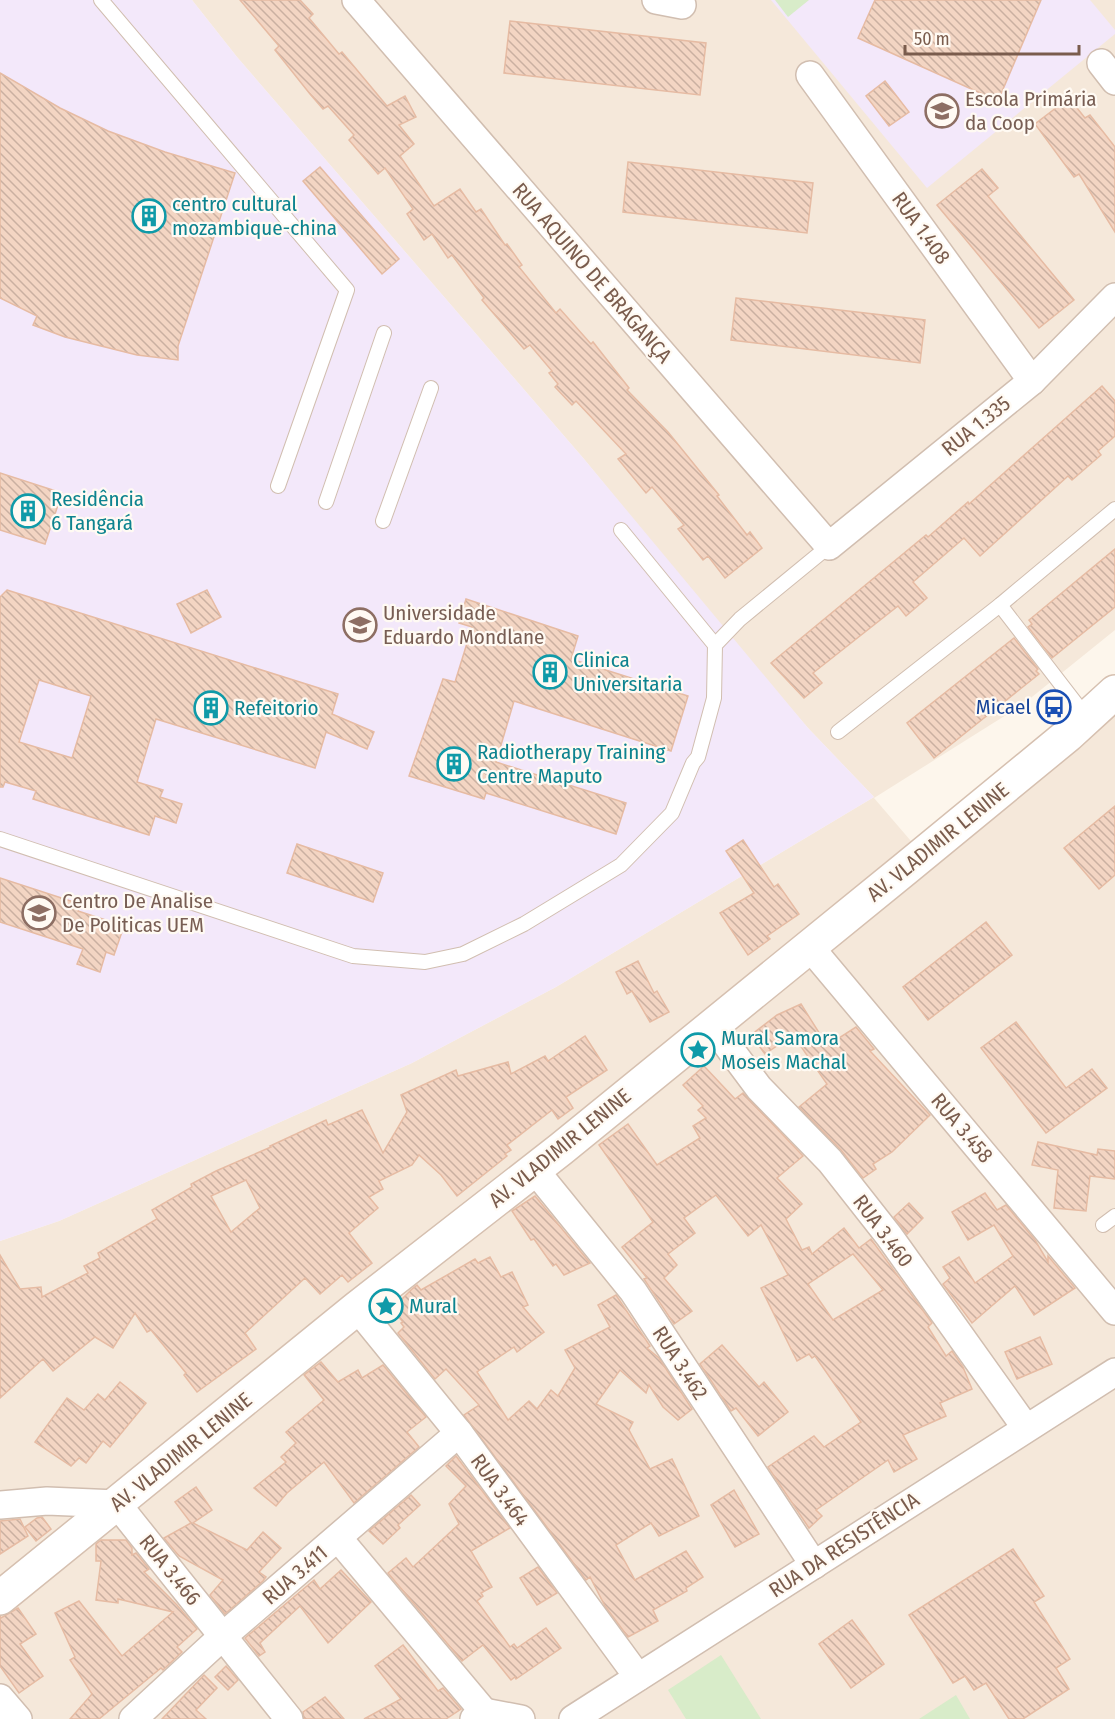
<svg xmlns="http://www.w3.org/2000/svg" width="1115" height="1719" viewBox="0 0 1115 1719" font-family="'Fira Sans Condensed',sans-serif">
<style>
.residential{fill:#f5e8da}
.education{fill:#f3e8fa}
.grass{fill:#d8ecc9}
.building{fill:url(#building-back-hatch);stroke:#e6bba3;stroke-width:1.5;fill-rule:evenodd}
.lines{fill:none;stroke-linecap:round;stroke-linejoin:round}
.lane-casing{stroke:#d1beb0;stroke-width:16}
.street-casing{stroke:#d1beb0;stroke-width:30}
.secondary-casing{stroke:#d6c0b0;stroke-width:36}
.lane{stroke:#fff;stroke-width:14}
.street{stroke:#fff;stroke-width:27}
.secondary{stroke:#fff;stroke-width:33}
.labels{text-anchor:middle;dominant-baseline:central;stroke-width:4.5;stroke-linejoin:round;paint-order:stroke}
.education-label{font-size:21px;fill:#785e54;stroke:#fffaf3;text-anchor:start}
.culture-label{font-size:21px;fill:#0d838f;stroke:#fffaf3;text-anchor:start}
.street-label{font-size:21px;fill:#7a5c4d;stroke:#fffaf3}
.transit-label{font-size:21px;fill:#164399;stroke:#fffaf3;text-anchor:end}
</style>
<defs>
<pattern id="building-back-hatch" width="6" height="6" patternUnits="userSpaceOnUse" patternTransform="scale(1.5)"><rect width="6" height="6" fill="#f3d5c3"/><path d="M-1 5l2 2M0 0l6 6M5-1l2 2" fill="none" stroke="#cab0a1"/></pattern>
</defs>
<rect width="100%" height="100%" fill="#fdf6ec"/>
<path class="residential" d="M192,0H1115V630L1022,705L874,798L929,862L1115,710V1719H0V1241L59,1221L412,1063L556,987L874,797L808,728L737,646L584,459L237,57Z"/>
<g class="education">
<path d="M0,0H192L237,57L584,459L808,728L874,797L556,987L412,1063L59,1221L0,1241Z"/>
<path d="M771,0H1090L1115,30V34L927,188Z"/>
</g>
<g class="grass">
<path d="M775,0H809L788,17Z"/>
<path d="M721,1655L761,1719H686L668,1690Z"/>
<path d="M956,1695L970,1719H919Z"/>
</g>
<g class="building">
<path d="M240,0H300L313,14L309,18L339,54L342,52L387,106L405,96L416,117L399,125L414,144L400,156L434,206L460,189L476,212L481,209L505,245L507,244L522,265L519,267L556,313L560,309L591,344L593,342L629,388L627,390L668,432L719,495L717,496L747,535L750,532L762,548L725,578L708,556L703,560L678,529L684,525L652,487L646,493L618,459L626,454L576,401L572,405L555,387L558,384L549,373L552,371L530,345L524,349L482,300L484,298L452,255L448,258L432,234L424,240L407,214L413,209L385,168L378,174L349,140L354,135L328,106L323,109L310,94L275,50L279,46Z"/>
<path d="M875,0H1041L998,101L858,38Z"/>
<path d="M510,21L706,43L700,95L504,73Z"/>
<path d="M0,73L60,108L108,131L165,152L235,173L178,346V360L137,355L65,337L33,325L37,316L0,298Z"/>
<path d="M885,81L909,112L889,126L866,96Z"/>
<path d="M1069,98L1085,118L1090,115L1115,147V232L1079,174L1074,177L1035,124Z"/>
<path d="M628,162L813,183L807,233L623,212Z"/>
<path d="M320,167L399,259L382,274L303,181Z"/>
<path d="M982,169L998,188L988,196L1074,300L1039,328L937,205Z"/>
<path d="M736,298L925,320L920,363L731,340Z"/>
<path d="M1102,386L1115,401V436L1098,451L1101,455L1072,480L1068,476L980,556L964,538L913,582L927,598L906,616L898,606L813,673L822,683L804,698L771,663L926,535L928,537L968,502L969,504Z"/>
<path d="M0,473L62,493L45,544L0,530Z"/>
<path d="M1115,549V607L1052,658L1028,627L1032,624L1029,620Z"/>
<path d="M7,590L338,694L332,714L374,732L367,749L326,732L315,768L156,719L137,782L163,790L160,797L182,804L176,823L155,816L149,835L33,799L36,791L5,782L3,787H0V597ZM39,680L91,696L72,758L19,742Z"/>
<path d="M207,590L221,617L191,633L177,604Z"/>
<path d="M466,599L578,636L571,659L688,696L671,751L514,701L496,762L626,803L616,834L486,793L484,799L409,776L443,679L455,682L472,627L459,623Z"/>
<path d="M1014,638L1038,669L1036,671L1039,674L934,758L907,723Z"/>
<path d="M1115,806V875L1099,889L1064,848Z"/>
<path d="M743,840L774,887L778,884L799,914L767,936L770,939L748,955L720,913L754,893L726,851Z"/>
<path d="M297,844L383,873L373,902L287,873Z"/>
<path d="M0,878L80,904L78,911L124,926L114,955L106,952L100,972L77,964L83,949L0,922Z"/>
<path d="M986,922L1012,955L928,1020L903,987Z"/>
<path d="M638,961L654,993L657,991L669,1012L650,1022L632,991L627,994L616,972Z"/>
<path d="M801,1004L823,1039L833,1034L836,1040L856,1027L874,1049L870,1051L930,1115L892,1152L873,1164L876,1169L863,1178L841,1150L799,1107L827,1084L793,1035L765,1054L751,1035L777,1015Z"/>
<path d="M1016,1022L1066,1088L1092,1069L1107,1088L1046,1133L981,1048Z"/>
<path d="M585,1036L607,1070L566,1097L573,1108L558,1119L552,1110L507,1145L511,1150L505,1154L507,1156L457,1196L441,1175L419,1155L412,1165L379,1181L383,1189L369,1197L378,1208L349,1233L372,1263L348,1282L342,1275L320,1294L305,1278L245,1333L256,1349L197,1392L184,1375L186,1373L151,1330L147,1332L135,1313L113,1348L95,1337L53,1371L43,1359L0,1398V1255L20,1289L41,1287L42,1297L88,1273L84,1266L100,1258L98,1253L157,1219L152,1210L192,1187L191,1184L216,1171L271,1147L270,1146L326,1120L328,1125L362,1110L383,1153L407,1112L401,1095L456,1070L458,1076L508,1062L511,1074L545,1056L548,1061ZM246,1180L260,1208L231,1232L211,1196Z"/>
<path d="M704,1066L735,1099L743,1093L803,1156L777,1178L802,1204L786,1219L802,1250L809,1247L812,1254L844,1228L859,1248L871,1239L932,1323L928,1327L946,1356L952,1351L963,1367L972,1389L940,1403L946,1416L903,1435L917,1459L894,1472L888,1460L816,1510L822,1516L809,1528L768,1467L814,1436L824,1447L861,1422L815,1356L812,1358L809,1354L797,1361L761,1288L788,1275L761,1225L748,1236L716,1195L684,1218L695,1233L668,1254L677,1265L664,1278L692,1311L674,1324L644,1279L647,1278L622,1247L653,1222L599,1145L628,1124L657,1165L700,1138L693,1126L706,1118L698,1110L703,1106L683,1085ZM853,1254L883,1290L833,1320L808,1284Z"/>
<path d="M1038,1142L1097,1155L1098,1149L1115,1151V1179L1090,1176L1086,1211L1054,1208L1058,1170L1032,1165Z"/>
<path d="M985,1193L997,1210L1006,1205L1035,1240L1048,1262V1256L1075,1288L1034,1315L1015,1286L972,1323L943,1284L950,1278L943,1267L959,1257L975,1283L1013,1256L994,1225L968,1240L952,1212Z"/>
<path d="M535,1196L590,1263L564,1275L556,1264L553,1266L534,1239L531,1240L512,1211Z"/>
<path d="M909,1203L923,1218L907,1234L894,1217Z"/>
<path d="M490,1257L501,1277L512,1272L528,1305L523,1307L544,1332L517,1352L514,1347L477,1372L508,1420L529,1401L537,1409L551,1390L558,1396L575,1368L565,1350L610,1327L598,1305L616,1295L650,1346L647,1348L659,1358L692,1409L678,1420L663,1407L649,1385L646,1393L620,1370L596,1404L633,1422L629,1430L650,1469L672,1459L699,1516L659,1536L651,1523L616,1545L635,1580L686,1551L703,1577L686,1588L687,1591L653,1610L658,1621L628,1637L605,1606L590,1577L586,1580L464,1415L479,1405L446,1369L435,1379L398,1333L404,1327L401,1323L403,1322L392,1309L411,1290L417,1285L421,1290L475,1259L478,1263Z"/>
<path d="M1040,1337L1052,1364L1017,1379L1005,1352Z"/>
<path d="M722,1345L759,1387L764,1382L788,1412L758,1436L736,1408L731,1411L700,1364Z"/>
<path d="M321,1362L338,1382L358,1370L362,1378L383,1365L426,1417L407,1432L419,1447L354,1503L324,1462L287,1493L276,1506L254,1488L286,1462L281,1457L296,1443L286,1432L324,1400L304,1375Z"/>
<path d="M120,1382L146,1403L110,1447L103,1441L86,1463L79,1458L71,1466L35,1442L67,1398L84,1410L98,1394L105,1400Z"/>
<path d="M456,1456L510,1528L471,1551L492,1587L481,1593L483,1596L477,1601L510,1647L514,1644L517,1648L546,1628L561,1648L516,1679L515,1677L511,1680L483,1645L462,1661L388,1573L406,1558L413,1567L459,1524L449,1504L466,1486L446,1466Z"/>
<path d="M196,1487L212,1510L193,1523L247,1550L263,1532L281,1548L259,1572L266,1577L263,1581L225,1614L210,1595L223,1580L179,1556L164,1538L191,1523L175,1502Z"/>
<path d="M734,1490L759,1534L735,1547L711,1505Z"/>
<path d="M411,1495L420,1505L398,1525L400,1528L383,1544L369,1531Z"/>
<path d="M42,1517L51,1529L36,1541L25,1527L37,1518Z"/>
<path d="M20,1519L28,1536L0,1554V1521Z"/>
<path d="M101,1540H126L132,1548V1555L136,1553L149,1569L144,1572L177,1605L197,1629L177,1647L182,1652L163,1670L161,1668L99,1719H70L92,1694L70,1660L75,1657L55,1613L79,1601L122,1656L173,1612L118,1599V1603L96,1600L101,1561H96V1544Z"/>
<path d="M1013,1549L1044,1596L1034,1602L1070,1659L1056,1668L1069,1689L1023,1719H1009L986,1683L974,1690L965,1676L953,1683L909,1615Z"/>
<path d="M538,1567L557,1593L537,1605L520,1578Z"/>
<path d="M341,1570L371,1602L328,1643L300,1606L260,1643L265,1652L259,1656L245,1638L314,1580L320,1589Z"/>
<path d="M18,1608L36,1634L20,1644L43,1676L19,1693L0,1666V1616L1,1618Z"/>
<path d="M852,1620L884,1664L851,1688L819,1644Z"/>
<path d="M403,1645L438,1691L443,1688L461,1709L446,1719H364L401,1699L375,1666Z"/>
<path d="M226,1666L238,1680L228,1690L215,1677Z"/>
<path d="M204,1675L217,1688L196,1710L206,1719H162Z"/>
<path d="M325,1697L344,1719H304L303,1712Z"/>
</g>
<g class="lines">
<defs>
<g id="lane">
<path d="M101,0L347,290L278,486"/>
<path d="M326,502L384,333"/>
<path d="M383,521L431,388"/>
<path d="M621,530L715,645"/>
<path d="M1000,605L1087,718"/>
<path d="M838,732L1000,605L1115,509"/>
<path d="M0,839L353,956L425,962L463,954L524,924L621,865L672,813L693,763L698,757L714,698L715,645L740,619L829,546"/>
<path d="M1103,1225L1115,1216"/>
</g>
<g id="street">
<path d="M356,0L829,546L1032,381L1115,297"/>
<path d="M656,0L682,5"/>
<path d="M1101,63L1115,81"/>
<path d="M810,75L1032,381"/>
<path d="M809,946L1115,1311"/>
<path d="M727,1045L759,1088L830,1161L889,1236L1026,1428"/>
<path d="M534,1169L633,1291L814,1565"/>
<path d="M357,1308L459,1433L638,1677"/>
<path d="M0,1505L47,1501L117,1504L289,1719"/>
<path d="M338,1538L484,1712"/>
<path d="M0,1698L18,1719"/>
<path d="M133,1719L223,1636L459,1433"/>
<path d="M474,1719L484,1712L521,1719"/>
<path d="M573,1719L1115,1372"/>
</g>
<path id="secondary" d="M0,1598L357,1308L561,1149L905,869L1068,735L1115,692"/>
</defs>
<use href="#lane" class="lane-casing"/>
<use href="#street" class="street-casing"/>
<use href="#secondary" class="secondary-casing"/>
<use href="#lane" class="lane"/>
<use href="#street" class="street"/>
<use href="#secondary" class="secondary"/>
</g>
<defs>
<symbol id="school-ring" viewBox="-11 -11 22 22"><circle r="9.5" fill="#fffaf3" stroke="#8d6e63" stroke-width="1.5"/><path d="M0-5L7-2L0 1L-7-2ZM-4 1L0 2.5L4 1V4Q0 6-4 4Z" fill="#8d6e63"/></symbol>
<symbol id="building-ring" viewBox="-11 -11 22 22"><circle r="9.5" fill="#fffaf3" stroke="#0f9aa8" stroke-width="1.5"/><path d="M-4-6H4V6H1V3H-1V6H-4ZM-2.5-4.3h1.7v1.8h-1.7ZM.8-4.3h1.7v1.8H.8ZM-2.5-1h1.7V.8h-1.7ZM.8-1h1.7V.8H.8Z" fill="#0f9aa8"/></symbol>
<symbol id="university-ring" viewBox="-11 -11 22 22"><circle r="9.5" fill="#fffaf3" stroke="#8d6e63" stroke-width="1.5"/><path d="M0-5L7-2L0 1L-7-2ZM-4 1L0 2.5L4 1V4Q0 6-4 4Z" fill="#8d6e63"/></symbol>
<symbol id="bus-ring" viewBox="-11 -11 22 22"><circle r="9.5" fill="#fffaf3" stroke="#1a4fb4" stroke-width="1.5"/><path d="M-5-6H5V4H4V6H2V4H-2V6H-4V4H-5ZM-3.5-4V0h7V-4ZM-3.5 1.2v1.5H-2V1.2ZM2 1.2v1.5H3.5V1.2Z" fill="#1a4fb4"/></symbol>
<symbol id="sight-ring" viewBox="-11 -11 22 22"><circle r="9.5" fill="#fffaf3" stroke="#0f9aa8" stroke-width="1.5"/><path d="M0-6L1.8-2.2L6-1.7L2.9 1.2L3.7 5.4L0 3.3L-3.7 5.4L-2.9 1.2L-6-1.7L-1.8-2.2Z" fill="#0f9aa8"/></symbol>
</defs>
<g fill-rule="evenodd">
<use href="#school-ring" x="923" y="92" width="38" height="38"/>
<use href="#building-ring" x="130" y="197" width="38" height="38"/>
<use href="#building-ring" x="9" y="492" width="38" height="38"/>
<use href="#university-ring" x="341" y="606" width="38" height="38"/>
<use href="#building-ring" x="531" y="653" width="38" height="38"/>
<use href="#bus-ring" x="1035" y="688" width="38" height="38"/>
<use href="#building-ring" x="192" y="689" width="38" height="38"/>
<use href="#building-ring" x="435" y="745" width="38" height="38"/>
<use href="#university-ring" x="20" y="894" width="38" height="38"/>
<use href="#sight-ring" x="679" y="1031" width="38" height="38"/>
<use href="#sight-ring" x="367" y="1287" width="38" height="38"/>
</g>
<g class="labels">
<g class="education-label">
<text x="965" y="99">Escola Primária<tspan x="965" dy="24">da Coop</tspan></text>
<text x="383" y="613">Universidade<tspan x="383" dy="24">Eduardo Mondlane</tspan></text>
<text x="62" y="901">Centro De Analise<tspan x="62" dy="24">De Politicas UEM</tspan></text>
</g>
<g class="culture-label">
<text x="172" y="204">centro cultural<tspan x="172" dy="24">mozambique-china</tspan></text>
<text x="51" y="499">Residência<tspan x="51" dy="24">6 Tangará</tspan></text>
<text x="573" y="660">Clinica<tspan x="573" dy="24">Universitaria</tspan></text>
<text x="234" y="708">Refeitorio</text>
<text x="477" y="752">Radiotherapy Training<tspan x="477" dy="24">Centre Maputo</tspan></text>
<text x="721" y="1038">Mural Samora<tspan x="721" dy="24">Moseis Machal</tspan></text>
<text x="409" y="1306">Mural</text>
</g>
<g class="street-label">
<text transform="translate(921 228) rotate(54)">RUA 1.408</text>
<text transform="translate(592 273) rotate(49)">RUA AQUINO DE BRAGANÇA</text>
<text transform="translate(976 426) rotate(-39)">RUA 1.335</text>
<text transform="translate(938 842) rotate(-39)">AV. VLADIMIR LENINE</text>
<text transform="translate(962 1128) rotate(50)">RUA 3.458</text>
<text transform="translate(560 1148) rotate(-39)">AV. VLADIMIR LENINE</text>
<text transform="translate(883 1231) rotate(53)">RUA 3.460</text>
<text transform="translate(680 1363) rotate(57)">RUA 3.462</text>
<text transform="translate(181 1452) rotate(-39)">AV. VLADIMIR LENINE</text>
<text transform="translate(500 1490) rotate(54)">RUA 3.464</text>
<text transform="translate(844 1545) rotate(-33)">RUA DA RESISTÊNCIA</text>
<text transform="translate(170 1570) rotate(51)">RUA 3.466</text>
<text transform="translate(295 1575) rotate(-41)">RUA 3.411</text>
</g>
<g class="transit-label">
<text x="1031" y="707">Micael</text>
</g>
</g>
<path d="M905 45v9h174v-9" fill="none" stroke="#7a5c4d" stroke-width="3"/>
<text x="914" y="45" font-size="18" fill="#7a5c4d" stroke="#fffaf3" stroke-width="4.5" paint-order="stroke">50 m</text>
</svg>
